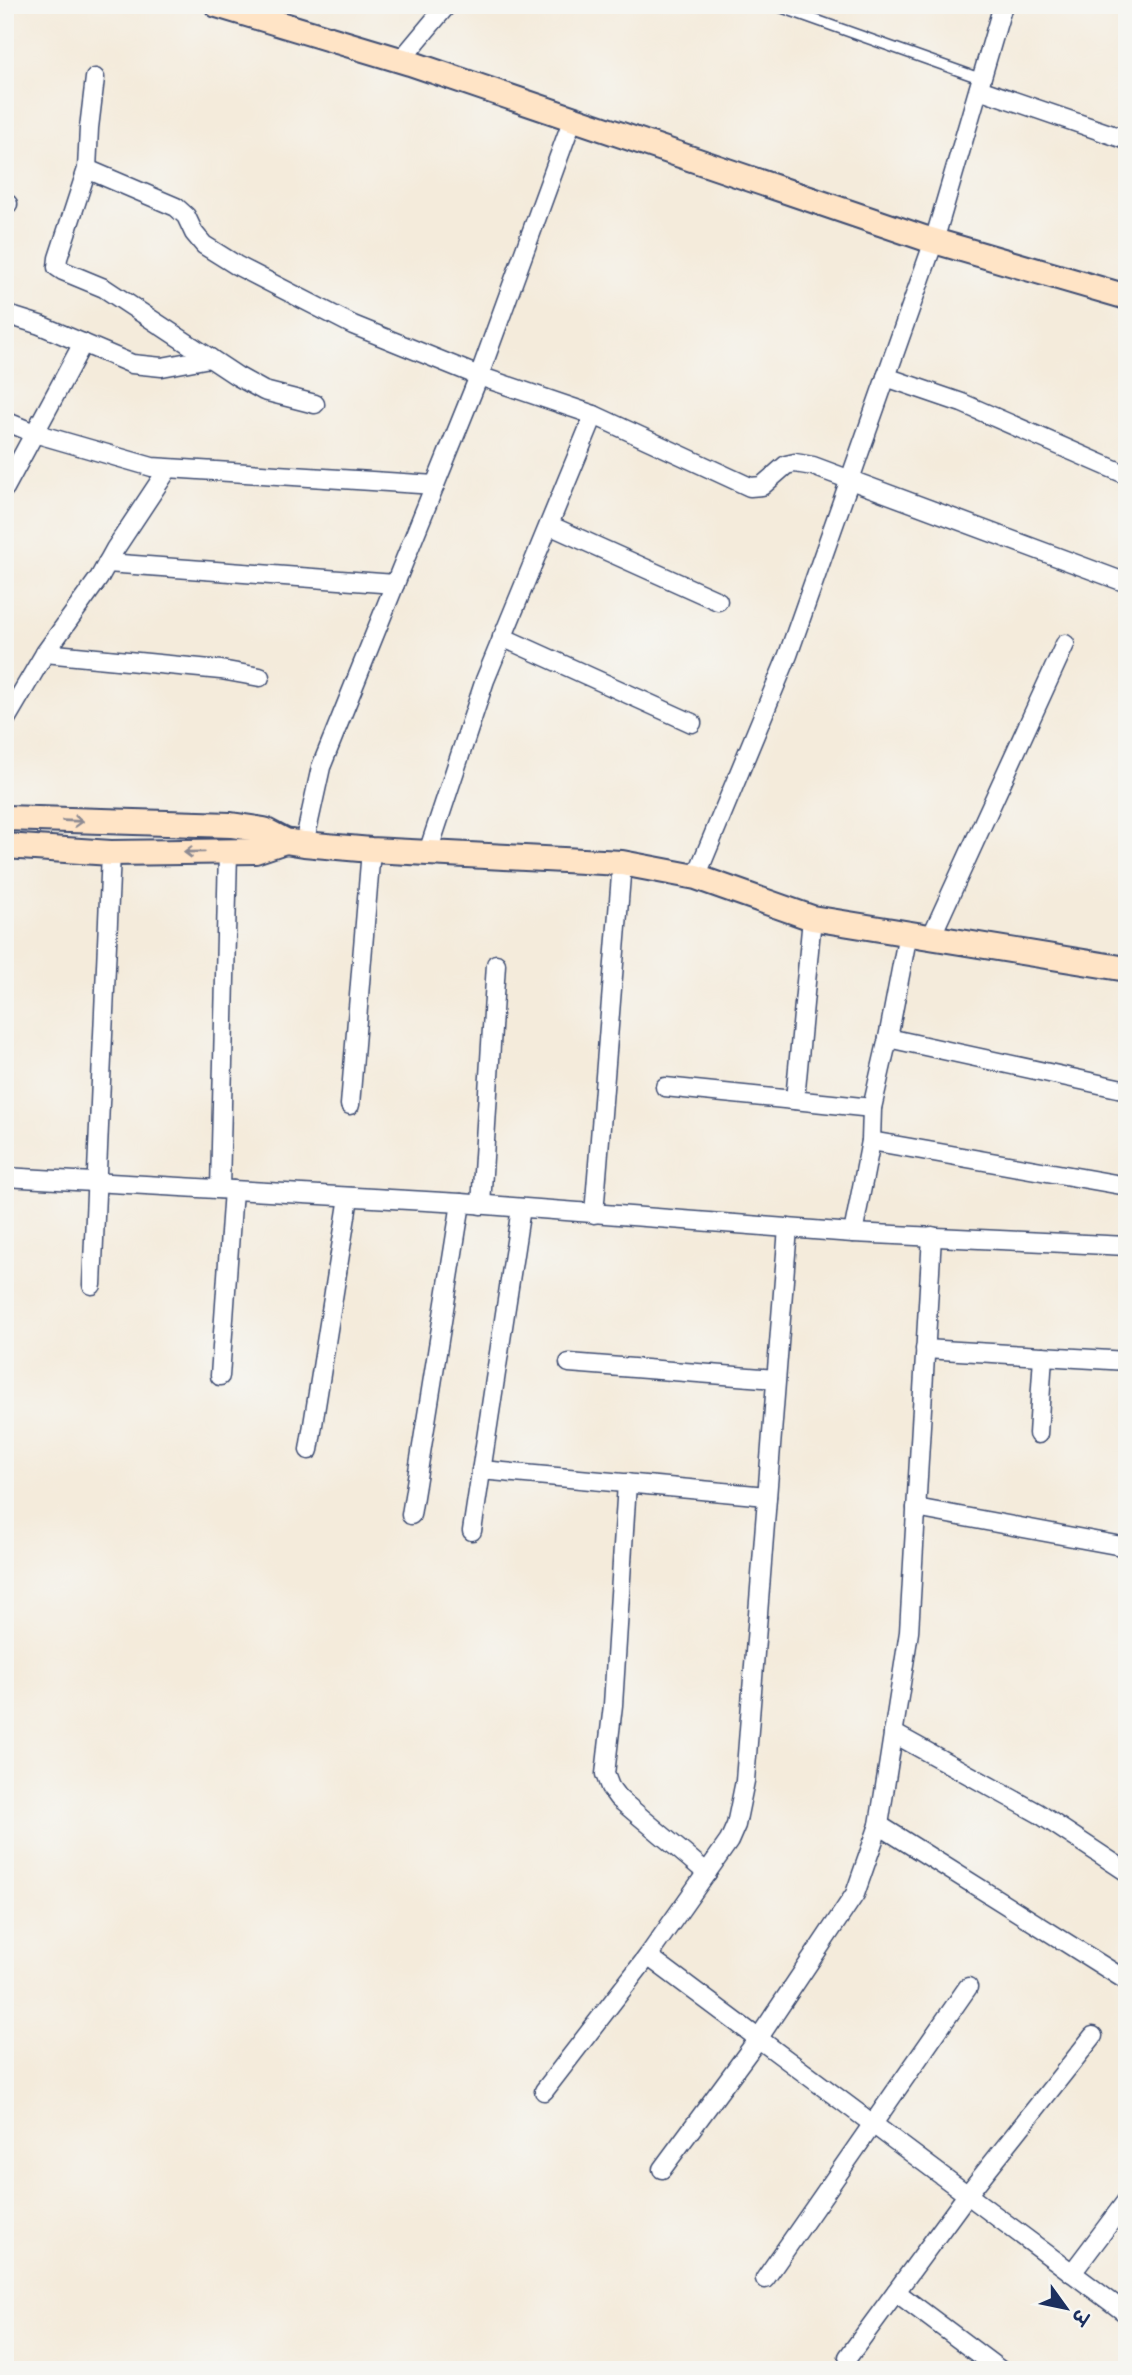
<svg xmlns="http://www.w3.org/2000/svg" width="1132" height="2375" viewBox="0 0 1132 2375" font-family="'Gochi Hand','Playpen Sans Deva',sans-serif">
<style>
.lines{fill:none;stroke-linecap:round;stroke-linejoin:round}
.lane-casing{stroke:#3c4b71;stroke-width:12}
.street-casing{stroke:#3c4b71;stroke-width:21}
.secondary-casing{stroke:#3c4b71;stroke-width:28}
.lane{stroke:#fff;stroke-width:9}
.street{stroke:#fff;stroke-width:18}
.secondary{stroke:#ffe4c6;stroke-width:24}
.oneway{stroke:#8d8a92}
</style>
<rect width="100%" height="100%" fill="#f6f6f2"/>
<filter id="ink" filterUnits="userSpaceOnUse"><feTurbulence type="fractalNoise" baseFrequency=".0143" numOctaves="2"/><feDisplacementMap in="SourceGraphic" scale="14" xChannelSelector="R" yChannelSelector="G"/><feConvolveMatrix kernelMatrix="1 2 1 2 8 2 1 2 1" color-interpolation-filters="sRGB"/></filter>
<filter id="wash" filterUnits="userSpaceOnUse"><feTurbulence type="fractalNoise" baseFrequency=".00686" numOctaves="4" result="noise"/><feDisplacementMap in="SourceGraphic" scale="28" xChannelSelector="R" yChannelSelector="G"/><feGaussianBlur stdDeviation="1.57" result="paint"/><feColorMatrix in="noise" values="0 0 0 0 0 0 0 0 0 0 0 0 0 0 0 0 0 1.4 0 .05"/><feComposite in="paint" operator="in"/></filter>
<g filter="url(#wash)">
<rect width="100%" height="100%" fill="#f4ebdb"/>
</g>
<g filter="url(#ink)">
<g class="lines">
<defs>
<path id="lane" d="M774,5L982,79"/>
<g id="street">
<path d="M401,60L447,5"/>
<path d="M95,78L89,128L87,169L58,258L57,267L63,271L104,288L237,376L264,391L315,404"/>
<path d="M979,89L1127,140"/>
<path d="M87,169L176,207L186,216L194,233L204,245L236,265L353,325L479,376L594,415L750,487L762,486L786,465L795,463L813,466L1127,583"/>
<path d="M5,203L8,204"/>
<path d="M5,314L40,325L132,364L162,367L210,358"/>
<path d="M886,377L962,403L1127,475"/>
<path d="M5,421L34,433L152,467L435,485"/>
<path d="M5,488L83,343"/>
<path d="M549,525L718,601"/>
<path d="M107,563L395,584"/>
<path d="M502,637L692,723"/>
<path d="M45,653L221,670L260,677"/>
<path d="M5,721L45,653L99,578L115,549L168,469"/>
<path d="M304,844L321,767L479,376L573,118"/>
<path d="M428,852L485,680L594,415"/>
<path d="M696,877L788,655L934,241L1003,5"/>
<path d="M931,937L1065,644"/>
<path d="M888,1038L1127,1090"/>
<path d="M665,1087L872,1108"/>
<path d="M795,1100L812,918"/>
<path d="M350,1105L371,850"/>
<path d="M871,1141L1127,1186"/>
<path d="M5,1177L461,1203L853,1233L1127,1246"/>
<path d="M220,1189L228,851"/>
<path d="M481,1205L496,964"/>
<path d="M594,1214L622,863"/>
<path d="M853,1233L871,1141L872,1108L888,1038L908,933"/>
<path d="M92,1285L111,853"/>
<path d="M925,1349L1127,1361"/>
<path d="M569,1363L776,1379"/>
<path d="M220,1376L233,1190"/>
<path d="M1038,1434L1043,1356"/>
<path d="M309,1450L349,1197"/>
<path d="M481,1470L767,1496"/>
<path d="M627,1483L613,1705L605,1774L610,1787L618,1798L707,1873"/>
<path d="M916,1508L1127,1547"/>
<path d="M411,1515L461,1203"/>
<path d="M472,1531L521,1208"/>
<path d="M893,1733L1038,1813L1127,1872"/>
<path d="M879,1825L1127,1981"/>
<path d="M648,1956L1127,2314"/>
<path d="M544,2091L648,1956L729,1841L736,1825L745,1781L788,1228"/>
<path d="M662,2169L758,2039L855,1894L879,1825L909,1632L932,1236"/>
<path d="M1072,2273L1127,2200"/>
<path d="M765,2279L968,1987"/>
<path d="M896,2292L1000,2370"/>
<path d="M848,2357L967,2195L1093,2036"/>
</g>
<g id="secondary">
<path d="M217,5L410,63L924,238L1127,297"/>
<path d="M5,818L231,825L264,830L285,841L304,844L371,850L622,863L696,877L812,918L1127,969"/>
<path d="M5,846L111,853L255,851L285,841"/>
</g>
</defs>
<use href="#lane" class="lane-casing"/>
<use href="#street" class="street-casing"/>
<use href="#secondary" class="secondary-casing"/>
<use href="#lane" class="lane"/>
<use href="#street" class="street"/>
<use href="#secondary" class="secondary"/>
</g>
<defs><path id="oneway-shaft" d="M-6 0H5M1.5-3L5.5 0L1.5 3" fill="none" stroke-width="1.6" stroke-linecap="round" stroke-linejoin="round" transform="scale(1.75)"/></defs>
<g class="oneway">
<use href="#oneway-shaft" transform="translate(73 821) rotate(2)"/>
<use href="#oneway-shaft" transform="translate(194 852) rotate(179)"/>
</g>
</g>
<rect width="1132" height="2375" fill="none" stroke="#f6f6f2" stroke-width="28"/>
<g transform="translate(1066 2308) rotate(123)" stroke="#f6f6f2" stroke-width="5" paint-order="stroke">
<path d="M0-5L12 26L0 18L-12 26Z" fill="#1b2f5e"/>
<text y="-10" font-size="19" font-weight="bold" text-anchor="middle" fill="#1b2f5e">उ</text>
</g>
</svg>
